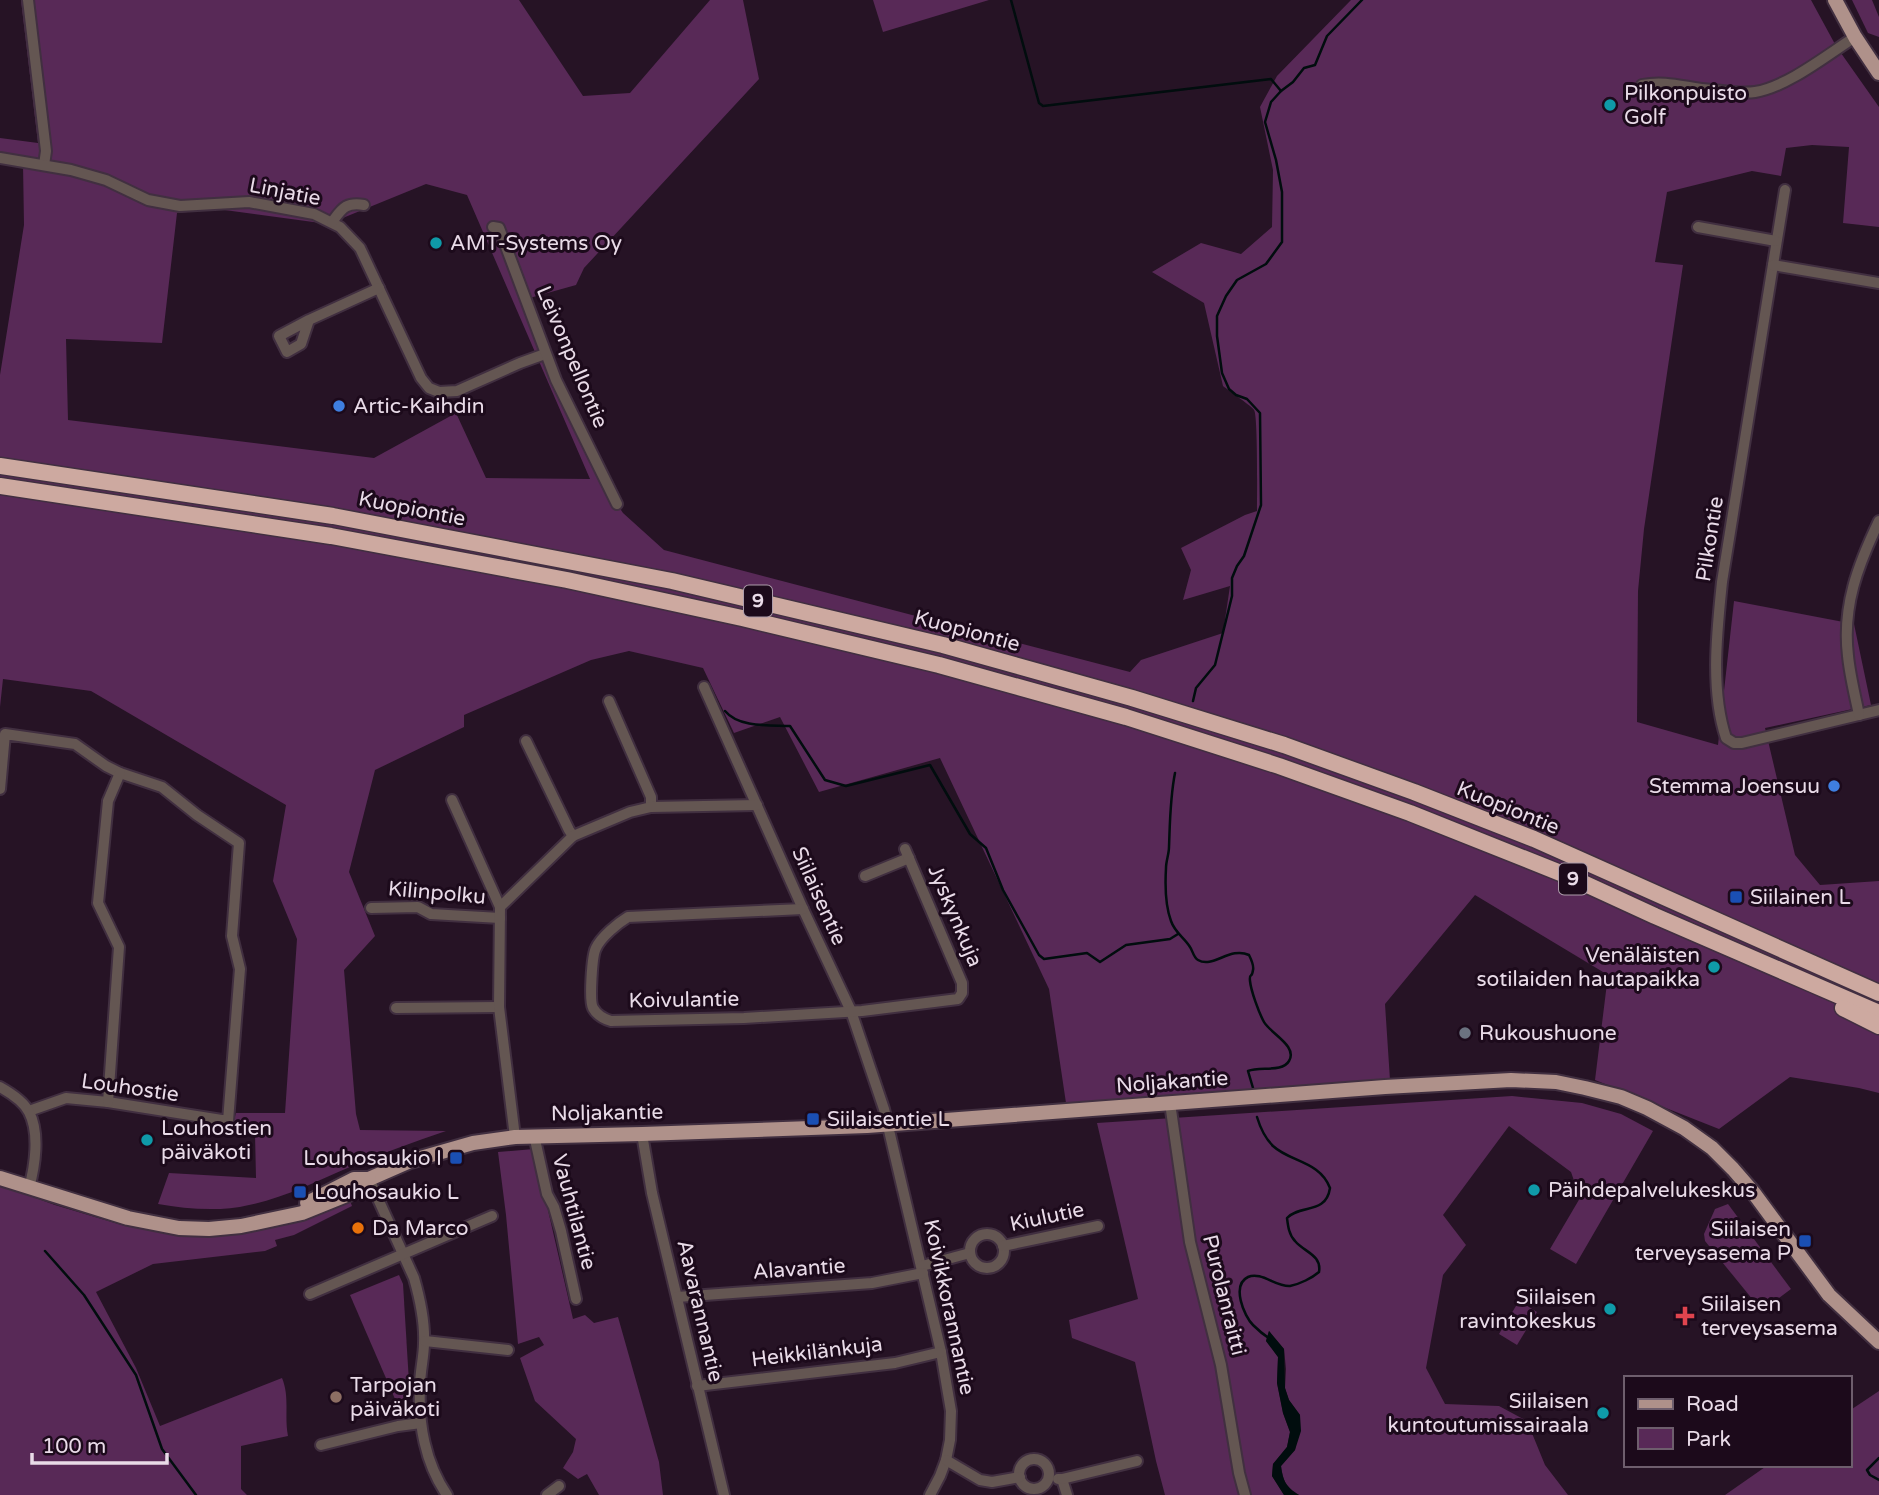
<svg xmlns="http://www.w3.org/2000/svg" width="1879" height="1495" viewBox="0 0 1879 1495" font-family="'Varela Round',sans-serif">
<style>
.green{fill:#582957;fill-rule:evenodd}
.water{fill:#010d0e}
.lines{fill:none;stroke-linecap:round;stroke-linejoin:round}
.stream{stroke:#010d0e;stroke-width:2.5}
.minor-casing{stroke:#412f40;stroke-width:14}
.major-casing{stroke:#412f40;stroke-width:18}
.highway-casing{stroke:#412f40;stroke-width:19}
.minor{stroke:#645652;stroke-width:10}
.major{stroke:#af918a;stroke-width:14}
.highway{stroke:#cda9a0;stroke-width:16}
.culture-dot{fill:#0f9aa8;stroke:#1c0a1b;stroke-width:2.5}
.shop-dot{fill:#3f7fe0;stroke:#1c0a1b;stroke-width:2.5}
.transit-dot{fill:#1a4fb4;stroke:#1c0a1b;stroke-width:2.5}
.worship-dot{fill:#6b7280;stroke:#1c0a1b;stroke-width:2.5}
.food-dot{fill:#e8710a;stroke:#1c0a1b;stroke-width:2.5}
.health-dot{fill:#e0444e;stroke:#1c0a1b;stroke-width:2.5}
.education-dot{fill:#8d6e63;stroke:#1c0a1b;stroke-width:2.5}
.labels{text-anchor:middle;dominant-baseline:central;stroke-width:6;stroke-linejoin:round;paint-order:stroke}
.shield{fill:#1c0a1b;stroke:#ac9caa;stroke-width:2}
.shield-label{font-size:19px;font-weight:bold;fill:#e9dbe8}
.poi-label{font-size:21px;fill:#e9dbe8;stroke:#1c0a1b;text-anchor:start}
.street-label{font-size:21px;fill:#e9dbe8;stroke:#1c0a1b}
</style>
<rect width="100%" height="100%" fill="#261325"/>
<g class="green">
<path d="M21,0H519L583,96L630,93L710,0H743L759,79L584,268L576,285L526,299L545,354L617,504L623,513L664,550L1130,672L1141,660L1223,633L1230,586L1183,600L1191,570L1181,548L1245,515L1257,511C1257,498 1258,415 1254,410C1253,407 1228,390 1223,386L1204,303L1152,272L1201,243L1241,254L1272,227L1273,170L1260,107L1277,76L1351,0H1811L1836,46L1879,107V227L1843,223L1849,147L1812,145L1786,148L1781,176L1752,171L1667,192L1655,262L1683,265L1644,529L1638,591L1637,722L1718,745L1734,601L1854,624L1871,705L1765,728L1795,855L1820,885L1879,881V1093L1859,1088L1790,1077L1719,1129L1595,1080L1608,975L1475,895L1385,1004L1390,1080L1066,1103L1049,989L940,758L819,792L780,717L734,733L703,668L629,651L591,660L464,715V727L375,770L349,872L375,936L344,970L356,1114L360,1130L446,1131C414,1142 382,1153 350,1167C317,1181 284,1198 249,1205C220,1212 187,1209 158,1204L169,1173L256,1178L255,1134L232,1126L236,1113H285L297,939L273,881L286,805L91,691L3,679L0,707V375L24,225L23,164L0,160V138L38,143ZM426,184L467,195L590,479L486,478L456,413L374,458L68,420L66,339L162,343L177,213L217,209L328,224Z"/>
<path d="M873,0H989L883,32Z"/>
<path d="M1852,0H1872L1879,17V37L1868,33Z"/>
<path d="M1512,1096L1582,1103L1621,1114L1653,1131L1576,1264L1550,1249L1580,1198L1571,1172L1509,1126L1443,1215L1466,1245L1443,1275L1426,1368L1445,1404L1499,1406L1527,1421L1545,1465L1568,1495H1299C1286,1487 1283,1481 1281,1466L1295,1450L1300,1415L1289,1400L1285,1388L1286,1369L1284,1349L1269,1331L1266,1341L1278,1357L1277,1383L1283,1413L1290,1432L1287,1447L1273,1464L1272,1476L1284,1495H1165L1156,1461L1135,1362L1072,1338L1069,1320L1138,1299L1097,1123Z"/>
<path d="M534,1149L573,1319L585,1315L594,1323L618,1317L659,1462L663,1495H599L587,1474L578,1479L563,1468L573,1452L576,1439L535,1401L520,1358L544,1345L539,1337L518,1344L506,1215L498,1152Z"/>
<path d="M0,1185L55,1205L122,1225L147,1229L200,1234L349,1198L352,1206L294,1235L275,1240L277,1246L265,1251L153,1264L96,1292L136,1368L160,1426L282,1378C290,1397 284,1416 288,1436L241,1446V1489L247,1495H0Z"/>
<path d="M1728,1204L1791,1289L1775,1301L1753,1300L1705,1241L1704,1234L1715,1209Z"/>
<path d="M399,1275L403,1284L410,1399H395L350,1295Z"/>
<path d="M1519,1301L1537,1312L1517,1345L1499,1334Z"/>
<path d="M1879,1391V1495H1725L1768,1465H1849V1411Z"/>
</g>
<path class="water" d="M1269,1331L1284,1349L1285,1388L1289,1400L1300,1415L1301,1431L1295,1450L1281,1466C1283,1481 1286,1487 1299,1495H1284L1272,1476L1273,1464L1287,1447L1290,1432L1283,1413L1277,1383L1278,1357L1266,1341Z"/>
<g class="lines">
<g class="stream">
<path d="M1011,0L1039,103L1043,106L1271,79L1281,91"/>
<path d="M1193,701L1196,688L1215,665L1232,596V578L1237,566L1244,556L1261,505L1260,413L1247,399L1236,395L1229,389L1222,373L1217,336V316L1226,296L1237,280L1266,264L1282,242V192L1276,160L1265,122L1271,102L1281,91L1293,82L1304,68L1315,65L1327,36L1362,0"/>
<path d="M725,711C739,728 770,725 790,726L825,780L846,786L930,765L970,834L986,848L1003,890L1039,955L1044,959L1087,953L1100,962L1126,945L1170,939L1178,934"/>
<path d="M1175,773C1170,798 1170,822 1169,847C1169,854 1166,861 1166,868C1165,885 1165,905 1171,921C1175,933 1184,937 1190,947C1193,951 1193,957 1198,960C1213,969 1230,946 1249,955C1251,959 1254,966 1253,970C1252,979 1249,972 1250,981C1251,991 1259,1013 1264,1022C1271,1034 1298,1046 1289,1061C1282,1073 1260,1066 1248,1071L1253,1088"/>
<path d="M1257,1117C1260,1127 1265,1138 1273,1146C1290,1162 1320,1161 1330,1188C1326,1215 1300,1204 1287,1218C1288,1226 1289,1235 1295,1241C1304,1252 1322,1255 1319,1272C1312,1278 1300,1284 1290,1286C1276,1287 1261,1271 1248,1277C1231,1285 1244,1316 1253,1325C1258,1330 1264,1335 1270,1339"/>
<path d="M45,1251L84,1295L136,1375L162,1449L196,1495"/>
<path d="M1879,1458L1867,1470L1870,1475L1879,1480"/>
</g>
<defs>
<g id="minor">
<path d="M28,0L46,151L44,165"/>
<path d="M1642,85C1667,80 1686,88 1712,90C1726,91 1741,94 1755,92C1787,87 1827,55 1855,37"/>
<path d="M0,158L71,170L106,180L148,200L180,206L249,202L314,214L340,227L360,248L421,378L429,388L439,392L457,391L520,363L545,354"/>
<path d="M1785,190L1722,582C1717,631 1710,690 1726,738L1734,743H1742L1879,710"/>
<path d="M332,222C342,209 345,202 364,205"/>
<path d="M493,227L499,228L556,380L617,504"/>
<path d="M1698,227L1776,241"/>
<path d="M1773,265L1879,283"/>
<path d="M309,320L301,344L287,352L279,336L309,320L379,288"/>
<path d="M704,687L803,909L851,1011L884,1109L941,1352L951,1411L950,1440L946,1460L940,1476L930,1495"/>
<path d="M609,701L651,797V807"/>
<path d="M1859,715C1855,695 1850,676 1848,656C1842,606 1858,565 1879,521"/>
<path d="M526,741L569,830L573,836"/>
<path d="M0,789L5,734L75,744L106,766L120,773L162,787L197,815L239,843L232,936L240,969L228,1121L108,1102L66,1098L29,1111"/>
<path d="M452,800L500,907"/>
<path d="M865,876L909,858"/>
<path d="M371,908L418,907L431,914L500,918"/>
<path d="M803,909L628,917C618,923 601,937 596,948C592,955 589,1001 593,1008C597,1015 604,1019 611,1021L744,1018L862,1011L958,999L962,993V983L905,849"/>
<path d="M396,1008L499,1007"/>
<path d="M0,1087C9,1092 24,1102 29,1112C40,1133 35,1166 29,1188"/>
<path d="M108,1102L119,947L98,903L108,801L120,773"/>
<path d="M1170,1103L1190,1242L1221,1365L1239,1473L1245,1495"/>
<path d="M642,1134L652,1193L724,1495"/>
<path d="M534,1135L547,1194L554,1207L561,1231L576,1299"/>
<path d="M515,1137L499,1007L500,907L573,836L630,812L651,807L757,805"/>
<path d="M369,1179L414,1278C420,1299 425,1321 424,1343C424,1357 420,1371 420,1386C418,1423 425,1463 447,1495"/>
<circle cx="987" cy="1251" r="17"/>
<path d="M1003,1246L1098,1226"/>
<path d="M922,1266L970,1253"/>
<path d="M310,1294L492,1216"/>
<path d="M677,1297L872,1283L923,1273"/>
<path d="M425,1341L508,1350"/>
<path d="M697,1386L895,1363L941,1352"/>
<path d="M321,1445L398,1426L421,1423"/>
<circle cx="1034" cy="1474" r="15"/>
<path d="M946,1460L980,1480L992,1482L1020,1477"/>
<path d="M1058,1479H1062L1067,1495"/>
<path d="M1062,1479L1137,1461"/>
<path d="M547,1495L559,1486"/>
</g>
<g id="major">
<path d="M1835,0L1855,37L1879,73"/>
<path d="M0,1178L128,1218L179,1228L209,1229L241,1226L302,1213L359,1190L369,1179L410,1161L473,1143L515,1137L642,1134L867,1126L1385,1087L1511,1080L1556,1082L1585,1088L1621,1097L1647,1108L1684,1128L1712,1148L1733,1169L1753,1192L1829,1295L1879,1342"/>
<path d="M307,1203L354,1179H369"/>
</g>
<g id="highway">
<path d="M0,466L333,516L672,581L943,645L1132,698L1284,745L1414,792L1534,839L1879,993"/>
<path d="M0,486L331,536L567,580L742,618L939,665L1126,717L1279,766L1410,813L1568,876L1655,916L1879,1013"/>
<path d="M1843,1008L1879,1026"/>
</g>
</defs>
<use href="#minor" class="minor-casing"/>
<use href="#major" class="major-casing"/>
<use href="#highway" class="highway-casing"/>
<use href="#minor" class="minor"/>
<use href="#major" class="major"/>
<use href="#highway" class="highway"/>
</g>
<g class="culture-dot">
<circle cx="1610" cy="105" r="7"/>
<circle cx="436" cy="243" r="7"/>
<circle cx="1714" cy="967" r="7"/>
<circle cx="147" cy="1140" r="7"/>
<circle cx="1534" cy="1190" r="7"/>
<circle cx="1610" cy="1309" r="7"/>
<circle cx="1603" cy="1413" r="7"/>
</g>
<g class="shop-dot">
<circle cx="339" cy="406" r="7"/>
<circle cx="1834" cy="786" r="7"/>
</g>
<g class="transit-dot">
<rect x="1729" y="890" width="14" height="14" rx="3.5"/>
<rect x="806" y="1112" width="14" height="14" rx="3.5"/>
<rect x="449" y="1151" width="14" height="14" rx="3.5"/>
<rect x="293" y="1185" width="14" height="14" rx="3.5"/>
<rect x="1798" y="1234" width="14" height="14" rx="3.5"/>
</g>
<circle class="worship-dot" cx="1465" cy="1033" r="7"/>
<circle class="food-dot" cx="358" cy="1228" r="7"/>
<path class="health-dot" d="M1681.5 1305.5h7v7h7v7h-7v7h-7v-7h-7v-7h7z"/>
<circle class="education-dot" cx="336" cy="1397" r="7"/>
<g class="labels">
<g class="shield">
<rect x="744" y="585.5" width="28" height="31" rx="5"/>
<rect x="1559" y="863.5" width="28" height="31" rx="5"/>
</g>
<g class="shield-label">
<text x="758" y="601">9</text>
<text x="1573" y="879">9</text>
</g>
<g class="poi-label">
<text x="1624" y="93">Pilkonpuisto<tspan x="1624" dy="24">Golf</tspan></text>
<text x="450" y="243">AMT-Systems Oy</text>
<text x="353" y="406">Artic-Kaihdin</text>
<text x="1820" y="786" text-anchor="end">Stemma Joensuu</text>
<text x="1750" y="897">Siilainen L</text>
<text x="1700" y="955" text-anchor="end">Venäläisten<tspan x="1700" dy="24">sotilaiden hautapaikka</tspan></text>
<text x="1479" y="1033">Rukoushuone</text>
<text x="827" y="1119">Siilaisentie L</text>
<text x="161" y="1128">Louhostien<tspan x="161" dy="24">päiväkoti</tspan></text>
<text x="442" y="1158" text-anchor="end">Louhosaukio I</text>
<text x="1548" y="1190">Päihdepalvelukeskus</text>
<text x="314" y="1192">Louhosaukio L</text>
<text x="372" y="1228">Da Marco</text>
<text x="1791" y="1229" text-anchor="end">Siilaisen<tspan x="1791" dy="24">terveysasema P</tspan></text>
<text x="1596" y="1297" text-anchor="end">Siilaisen<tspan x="1596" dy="24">ravintokeskus</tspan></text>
<text x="1701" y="1304">Siilaisen<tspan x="1701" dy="24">terveysasema</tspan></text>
<text x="350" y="1385">Tarpojan<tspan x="350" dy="24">päiväkoti</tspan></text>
<text x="1589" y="1401" text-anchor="end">Siilaisen<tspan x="1589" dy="24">kuntoutumissairaala</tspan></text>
</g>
<g class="street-label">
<text transform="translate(285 192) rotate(11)">Linjatie</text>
<text transform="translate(572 357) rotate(67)">Leivonpellontie</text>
<text transform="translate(412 509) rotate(11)">Kuopiontie</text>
<text transform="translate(1710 539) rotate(-81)">Pilkontie</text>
<text transform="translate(967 631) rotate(15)">Kuopiontie</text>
<text transform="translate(1508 808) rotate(22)">Kuopiontie</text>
<text transform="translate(437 893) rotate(5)">Kilinpolku</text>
<text transform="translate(819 896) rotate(66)">Siilaisentie</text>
<text transform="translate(955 916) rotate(67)">Jyskynkuja</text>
<text transform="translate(684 1000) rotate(-1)">Koivulantie</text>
<text transform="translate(1172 1082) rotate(-4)">Noljakantie</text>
<text transform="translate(130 1088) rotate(8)">Louhostie</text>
<text transform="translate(607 1113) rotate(-1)">Noljakantie</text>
<text transform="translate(574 1212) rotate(75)">Vauhtilantie</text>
<text transform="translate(1047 1217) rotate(-12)">Kiulutie</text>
<text transform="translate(799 1269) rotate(-4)">Alavantie</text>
<text transform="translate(1224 1295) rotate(76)">Purolanraitti</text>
<text transform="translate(949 1307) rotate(78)">Koivikkorannantie</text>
<text transform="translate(700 1311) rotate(77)">Aavarannantie</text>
<text transform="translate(817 1352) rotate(-7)">Heikkilänkuja</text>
</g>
</g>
<rect x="1624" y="1376" width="228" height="91" fill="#1c0a1b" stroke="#6e5e6d" stroke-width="2"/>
<rect x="1638" y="1399" width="35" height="10" fill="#af918a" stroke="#6e5e6d" stroke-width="2"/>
<text x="1686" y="1411" font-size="21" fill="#e9dbe8">Road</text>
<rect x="1638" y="1428" width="35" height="21" fill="#582957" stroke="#6e5e6d" stroke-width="2"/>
<text x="1686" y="1446" font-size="21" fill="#e9dbe8">Park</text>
<path d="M32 1453v10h135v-10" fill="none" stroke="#e9dbe8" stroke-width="3.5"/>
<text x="42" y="1453" font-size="21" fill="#e9dbe8" stroke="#1c0a1b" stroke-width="5" paint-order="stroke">100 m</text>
</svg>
